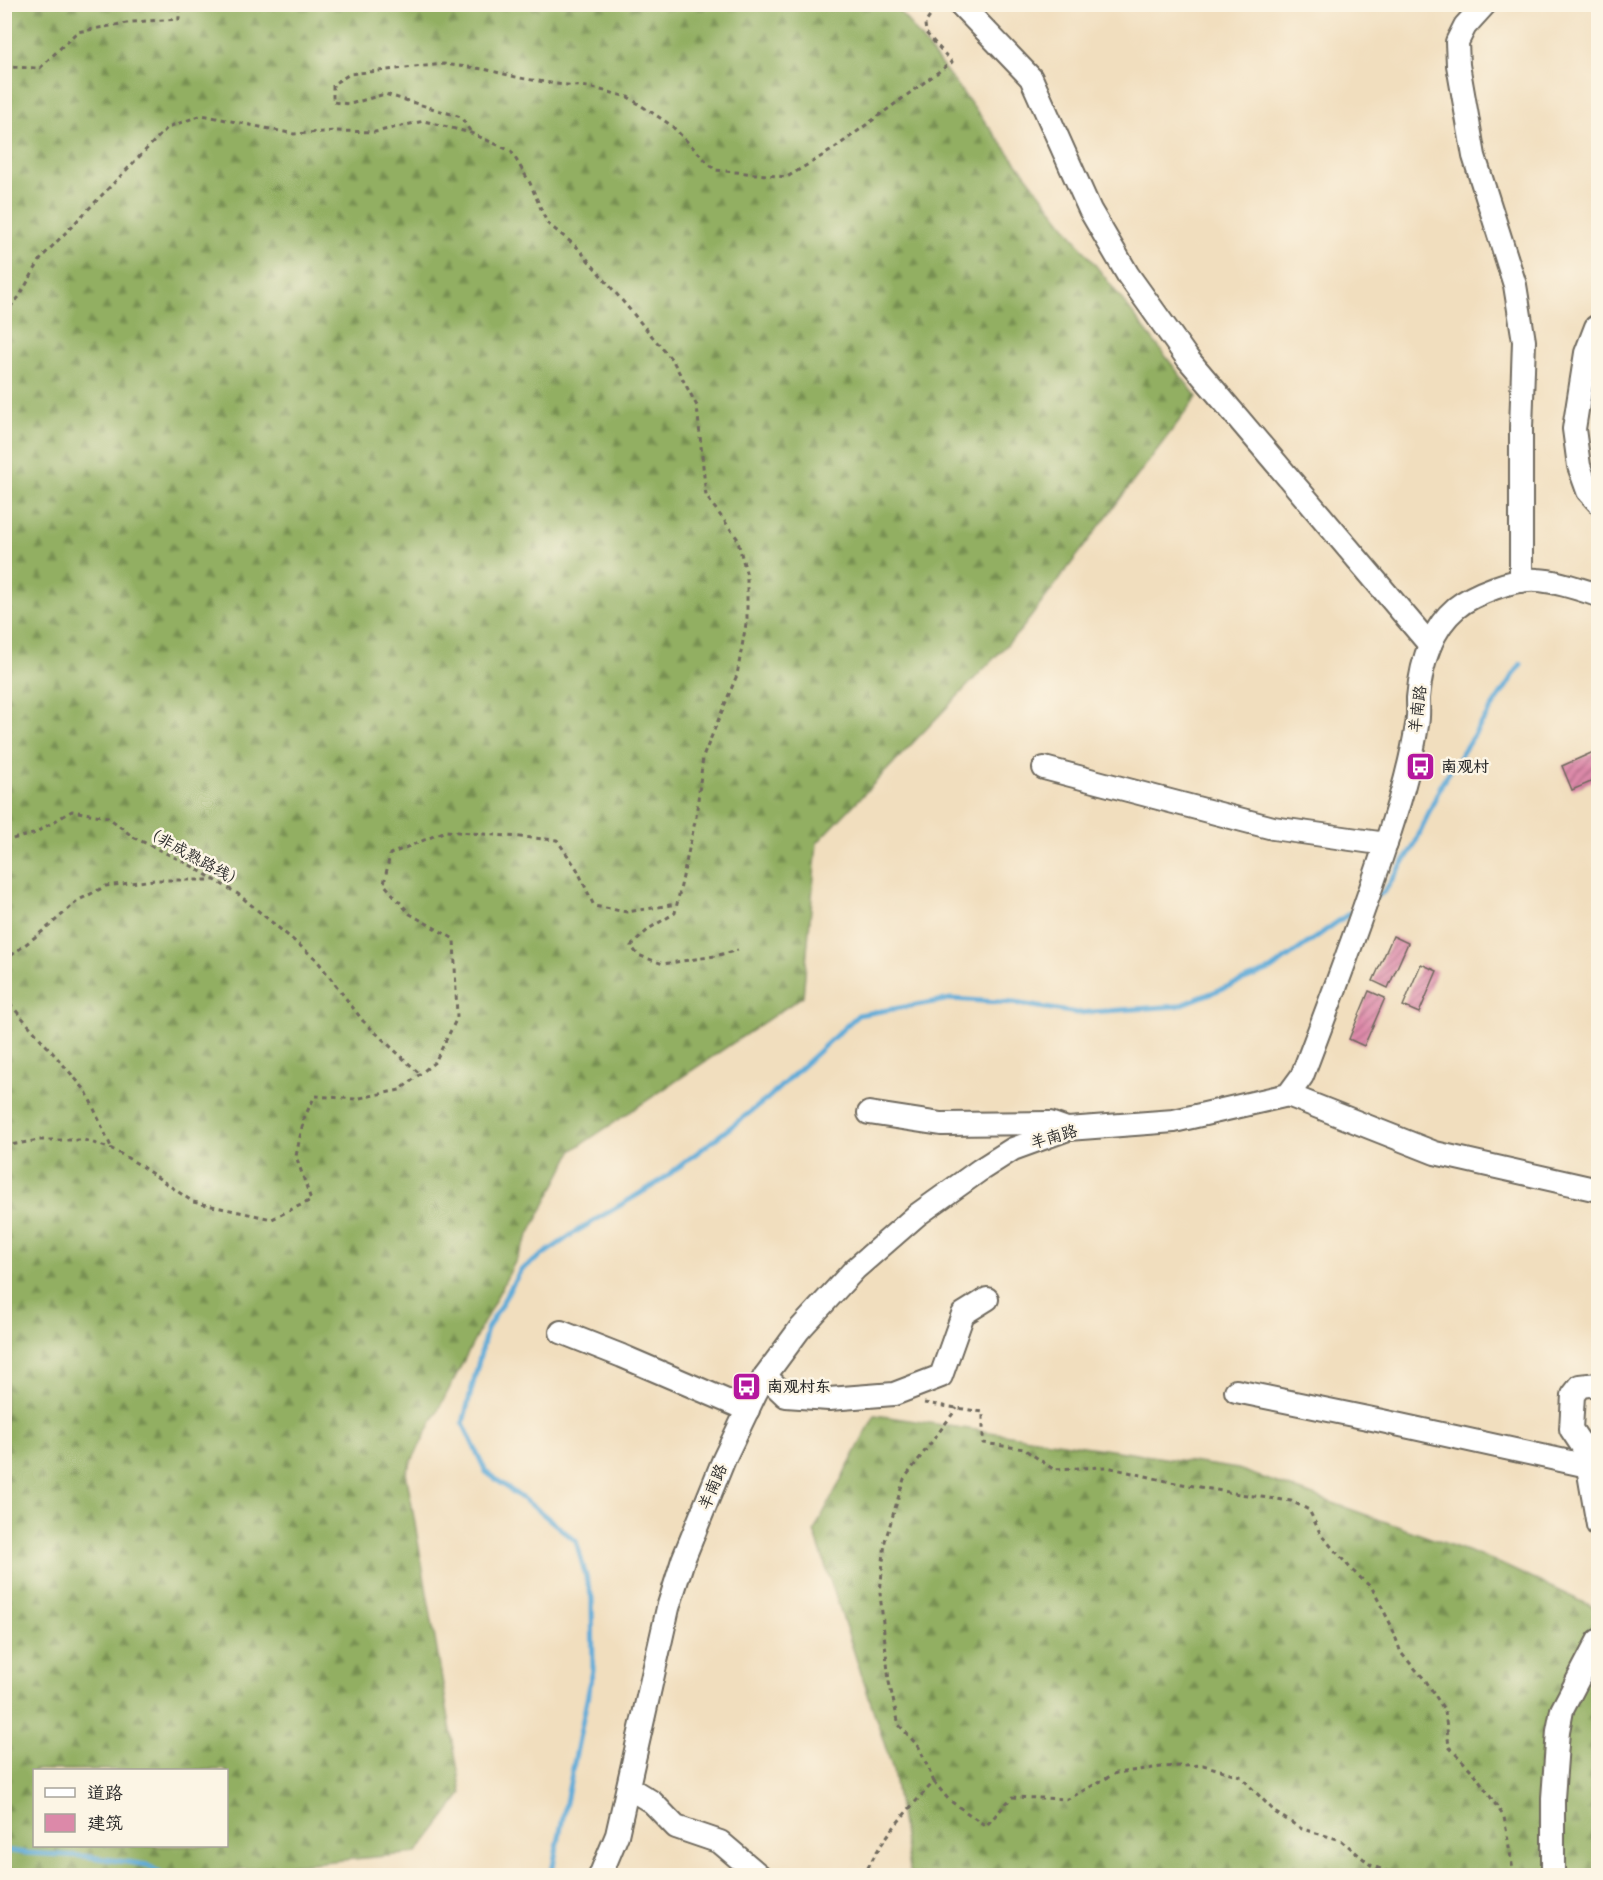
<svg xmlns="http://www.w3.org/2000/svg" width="1603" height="1880" viewBox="0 0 1603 1880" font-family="Pangolin,'LXGW WenKai TC',sans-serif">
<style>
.forest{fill:url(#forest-firs);stroke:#5e6d46;stroke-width:1.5;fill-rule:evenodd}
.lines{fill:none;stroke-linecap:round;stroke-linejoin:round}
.stream{stroke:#5fabd8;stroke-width:5}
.building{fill:url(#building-hatch)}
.minor-casing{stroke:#706a5e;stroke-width:26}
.path{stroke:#706a5e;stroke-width:3;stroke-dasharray:4.5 4.5;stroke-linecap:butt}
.minor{stroke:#fff;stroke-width:22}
.labels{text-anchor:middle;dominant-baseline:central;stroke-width:5;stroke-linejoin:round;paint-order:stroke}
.street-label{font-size:16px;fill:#2b2b2b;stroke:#fcf5e5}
.poi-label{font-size:16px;font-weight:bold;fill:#2b2b2b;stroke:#fcf5e5;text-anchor:start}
</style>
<defs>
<pattern id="forest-firs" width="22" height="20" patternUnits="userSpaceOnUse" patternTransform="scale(1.5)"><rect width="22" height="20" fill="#92af62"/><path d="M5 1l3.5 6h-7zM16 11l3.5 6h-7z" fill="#778f51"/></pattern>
<pattern id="building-hatch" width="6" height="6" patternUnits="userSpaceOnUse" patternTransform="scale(1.5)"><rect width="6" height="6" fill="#dc89a9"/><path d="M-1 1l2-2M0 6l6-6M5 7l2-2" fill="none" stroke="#b3708a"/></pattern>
</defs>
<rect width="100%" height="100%" fill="#fcf5e5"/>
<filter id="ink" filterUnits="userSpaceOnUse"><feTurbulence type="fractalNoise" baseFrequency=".0167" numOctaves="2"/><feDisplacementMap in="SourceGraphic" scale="12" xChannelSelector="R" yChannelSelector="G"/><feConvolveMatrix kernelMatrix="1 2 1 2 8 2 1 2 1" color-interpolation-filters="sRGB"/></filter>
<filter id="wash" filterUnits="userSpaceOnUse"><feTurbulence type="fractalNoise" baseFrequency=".008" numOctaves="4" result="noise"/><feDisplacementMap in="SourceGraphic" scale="24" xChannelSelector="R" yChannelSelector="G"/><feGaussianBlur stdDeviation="1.35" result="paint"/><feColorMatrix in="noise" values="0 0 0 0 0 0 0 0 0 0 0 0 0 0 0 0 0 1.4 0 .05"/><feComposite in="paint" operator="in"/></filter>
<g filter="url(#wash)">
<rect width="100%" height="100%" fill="#f1debe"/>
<g class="forest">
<path d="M5,4L895,5L1197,397L1021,630L817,843L803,996L573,1150L406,1472L462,1794L417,1853L184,1875H5ZM34,1770H226V1846H34Z"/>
<path d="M875,1415L1238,1469L1492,1560L1598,1609V1875H910L893,1770L814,1531Z"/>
</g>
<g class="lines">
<g class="stream">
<path d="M1375,898L1385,891L1414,846L1442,783L1521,664"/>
<path d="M4,1850L26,1853L83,1856L148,1865L164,1876"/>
<path d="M551,1876L593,1670L592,1598L576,1541L538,1510L486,1472L463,1423L487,1329L521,1270L577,1231L659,1182L766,1100L858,1015L951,999L1014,1003L1077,1013L1178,1006L1270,970L1354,910"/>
</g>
</g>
<g id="blocks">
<g class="building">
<path d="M1598,750V779L1572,790L1562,766Z"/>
<path d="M1393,936L1408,943L1388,988L1373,981Z"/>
<path d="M1421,964L1437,971L1419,1013L1403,1006Z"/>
<path d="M1369,991L1385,998L1364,1046L1349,1039Z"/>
</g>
</g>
</g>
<g filter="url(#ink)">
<use href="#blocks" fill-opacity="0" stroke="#706a5e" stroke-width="1.5"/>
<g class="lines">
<defs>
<g id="minor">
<path d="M960,4L1031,78L1090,210L1128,275L1188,359L1430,645"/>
<path d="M1485,4L1465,26L1457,42L1458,65L1474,156L1515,285L1524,341L1521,428V581"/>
<path d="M1598,326L1596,327L1586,353L1574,429L1579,466L1588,491L1598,502"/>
<path d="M1044,768L1273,828L1386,844"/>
<path d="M1288,1095L1435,1153L1598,1190"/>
<path d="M869,1113L941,1124L1050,1123L1067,1129"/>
<path d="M561,1332L622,1356L748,1410"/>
<path d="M765,1376L786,1396L829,1399L894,1394L941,1376L963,1314L987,1299"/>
<path d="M1598,1384L1580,1386L1573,1395L1571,1429L1585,1450L1598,1525"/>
<path d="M1236,1391L1382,1421L1588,1466L1598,1480"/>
<path d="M629,1788L652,1802L676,1827L720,1842L760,1876"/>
<path d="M600,1876L617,1835L668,1608L683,1560L724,1459L756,1392L765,1376L799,1330L855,1269L917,1215L980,1170L1013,1149L1068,1129L1174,1121L1288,1095L1302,1076C1327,1010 1352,945 1374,879C1391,829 1409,777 1417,725C1419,716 1418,707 1418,698C1421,665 1430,630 1456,608C1473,594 1514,578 1537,580C1558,581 1578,589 1598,595"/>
<path d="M1553,1876V1798L1558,1731L1562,1710L1598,1641"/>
</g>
</defs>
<use href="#minor" class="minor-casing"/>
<g class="path">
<path d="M4,67L40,68L77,32L132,22L179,19V4"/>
<path d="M470,131L461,117L385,94L350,104L333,102V84L350,74L443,64L484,69L520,78L556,84L589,87L628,97L671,125L715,170L787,177L832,150L952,62L926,33L925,24L938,4"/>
<path d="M4,314L19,297L42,257L168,127L202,115L294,134L336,131L375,132L424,121L471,133L511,151L530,183L547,223L577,247L673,361L697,406L706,496L737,538L747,576V618L737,675L703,757L696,817L675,913L650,928L631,946L638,955L663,964L715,956L738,950"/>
<path d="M4,841L33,834L72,811L108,817L133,837L190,865L238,894L316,959L363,1021L420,1074"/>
<path d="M4,961L48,927L79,900L106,886L154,880H214"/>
<path d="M4,997L86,1091L112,1149"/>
<path d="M4,1146L39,1140H84L112,1149L138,1164L193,1202L272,1219L311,1200L296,1156L304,1118L315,1096L355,1099L400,1090L435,1062L457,1018L454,939L410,914L384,884L390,854L446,831L557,840L577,869L594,906L627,912L677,904"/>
<path d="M924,1403L983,1412V1443L1024,1449L1053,1469L1107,1467L1171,1482L1239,1494L1291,1501L1309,1510L1321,1535L1353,1571L1372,1588L1392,1627L1401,1653L1426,1681L1445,1711L1449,1747L1475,1774L1504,1817L1514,1876"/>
<path d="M934,1782L919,1747L899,1725L889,1682L880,1593L885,1541L904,1479L957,1408"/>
<path d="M864,1876C880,1840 907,1810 934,1782L949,1800L986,1826L1012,1797L1068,1799L1116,1773L1161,1767L1203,1765L1240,1776L1276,1813L1302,1829L1341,1840L1372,1866L1402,1876"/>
</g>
<use href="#minor" class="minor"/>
</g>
</g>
<defs>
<symbol id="bus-square" viewBox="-11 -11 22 22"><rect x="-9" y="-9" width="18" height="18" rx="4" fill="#b5179e" stroke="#fcf5e5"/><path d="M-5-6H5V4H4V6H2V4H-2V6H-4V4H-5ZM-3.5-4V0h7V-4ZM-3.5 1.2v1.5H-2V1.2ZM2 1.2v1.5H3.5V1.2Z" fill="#fff"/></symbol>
</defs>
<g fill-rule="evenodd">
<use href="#bus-square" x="1404" y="750" width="33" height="33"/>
<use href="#bus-square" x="730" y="1370" width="33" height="33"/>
</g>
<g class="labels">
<g class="street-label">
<text transform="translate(1418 709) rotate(-83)">羊南路</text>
<text transform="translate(194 857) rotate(29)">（非成熟路线）</text>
<text transform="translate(1054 1137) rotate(-16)">羊南路</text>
<text transform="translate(713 1487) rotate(-67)">羊南路</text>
</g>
<g class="poi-label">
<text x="1441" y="767">南观村</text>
<text x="767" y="1387">南观村东</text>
</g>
</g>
<rect width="1603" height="1880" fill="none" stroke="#fcf5e5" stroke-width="24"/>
<rect x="33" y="1769" width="195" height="78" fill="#fcf5e5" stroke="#a8a49b" stroke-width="1.5"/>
<rect x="45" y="1788" width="30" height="9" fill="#ffffff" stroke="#a8a49b" stroke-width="1.5"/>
<text x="87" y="1799" font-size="18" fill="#2b2b2b">道路</text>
<rect x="45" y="1814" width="30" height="18" fill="#dc89a9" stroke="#a8a49b" stroke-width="1.5"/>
<text x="87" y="1829" font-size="18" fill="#2b2b2b">建筑</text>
</svg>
